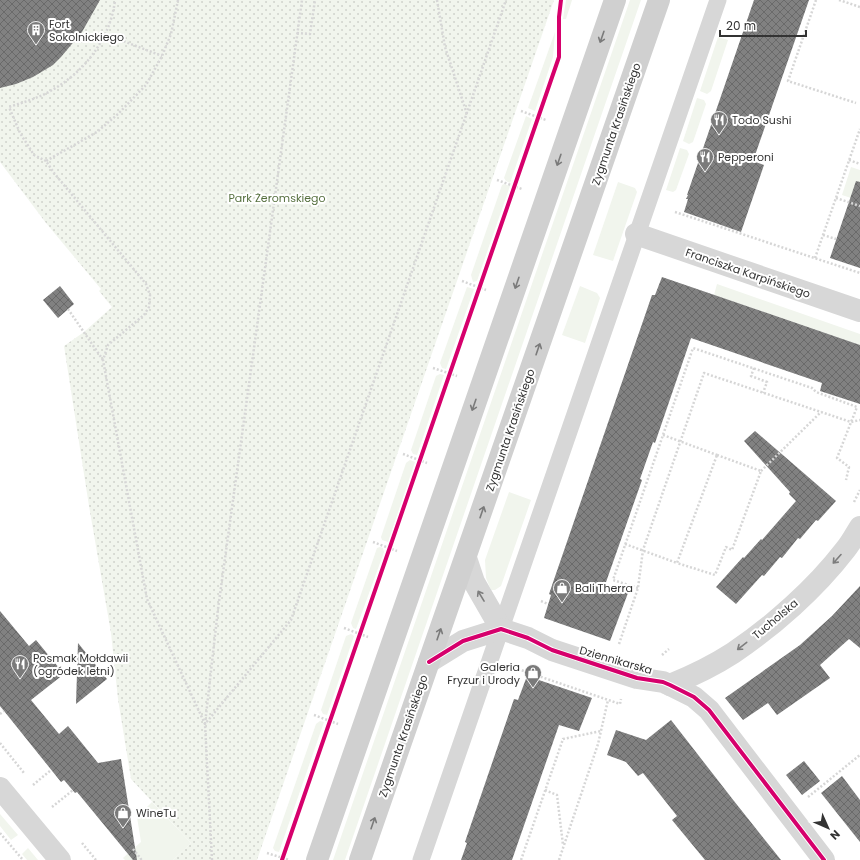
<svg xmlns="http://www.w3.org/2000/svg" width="860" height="860" viewBox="0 0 860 860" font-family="Poppins,sans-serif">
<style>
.green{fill:#f1f5ed}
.park{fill:url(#park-dots)}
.building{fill:url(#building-cross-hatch)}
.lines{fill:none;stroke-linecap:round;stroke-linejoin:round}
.path{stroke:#d6d6d6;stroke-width:2.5;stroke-dasharray:2 2;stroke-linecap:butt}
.lane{stroke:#d7d7d7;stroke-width:17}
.street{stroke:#d7d7d7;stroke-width:22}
.secondary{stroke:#d0d0d0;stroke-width:22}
.cycleway-casing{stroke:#fff;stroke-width:6}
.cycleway{stroke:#d6006c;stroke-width:4}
.oneway{stroke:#7a7a7a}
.oneway2{stroke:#7d7d7d}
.labels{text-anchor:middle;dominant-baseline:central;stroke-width:4;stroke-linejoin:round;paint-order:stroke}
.poi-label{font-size:11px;fill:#333;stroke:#fff;text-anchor:start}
.street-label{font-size:11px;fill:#333;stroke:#fff}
.park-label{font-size:11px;fill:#56703f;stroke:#fff}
</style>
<defs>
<pattern id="park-dots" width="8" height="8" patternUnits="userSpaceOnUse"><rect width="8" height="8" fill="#f1f5ed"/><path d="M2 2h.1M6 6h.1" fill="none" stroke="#cfd2cc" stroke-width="1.8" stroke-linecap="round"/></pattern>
<pattern id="building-cross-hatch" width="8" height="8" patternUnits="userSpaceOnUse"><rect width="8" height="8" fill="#818181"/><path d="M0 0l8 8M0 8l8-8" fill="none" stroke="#6a6a6a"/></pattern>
</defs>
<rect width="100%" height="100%" fill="#fff"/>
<g class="green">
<path d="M566,0H572L566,19H563Z"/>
<path d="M630,0H641L345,860H333Z"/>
<path d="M555,32L553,57L535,111L528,108Z"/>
<path d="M718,37L728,40L711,91L707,94L700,91Z"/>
<path d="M697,98L704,100L706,104L693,142L689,144L683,141Z"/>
<path d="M526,116L532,119L510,183L506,181L504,178Z"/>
<path d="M680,148L687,150L689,154L676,190L673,192L666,190Z"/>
<path d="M851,167L860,170V201L842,195Z"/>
<path d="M618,182L635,188L637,192L613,261L593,255Z"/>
<path d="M504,184L510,186L477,281L473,282L471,275L502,185Z"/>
<path d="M717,284L860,334V345L714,295Z"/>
<path d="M580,286L597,293L600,298L585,343L562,335Z"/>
<path d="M467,287L474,289L446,369L442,368L440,363Z"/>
<path d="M440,374L444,375L417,455L413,454L411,450L436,376Z"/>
<path d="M410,460L415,462L388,542L382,540L381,537L406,463Z"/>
<path d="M509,492L531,500L501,586L495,590H491L486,578L485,560Z"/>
<path d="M380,547L383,548L384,552L356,629L353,628L351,623L377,548Z"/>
<path d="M351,634L354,636L327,715L323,714L321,710L346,636Z"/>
<path d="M320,721L324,722L279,852L275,851L273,848L316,724Z"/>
<path d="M152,802L191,843L173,860H125L123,858L141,842L137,817Z"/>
<path d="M0,814L18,835L11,840L0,826Z"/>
<path d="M28,848L38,860H27L22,854Z"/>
</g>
<path class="park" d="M0,0H554L257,860H173L191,843L131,779L118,699L111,633L89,506L64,346L84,332L112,307L99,291L101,289L46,223L0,162Z"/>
<g class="building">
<path d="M0,0H100L82,32L61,57L53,65L33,77L16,84L0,88Z"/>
<path d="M754,0H809L753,161L764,165L741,232L684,212L688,199H686L688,195H687Z"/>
<path d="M856,181L860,182V268L830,258Z"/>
<path d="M662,277L860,345V404L820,391L822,383L691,338L655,443L653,442L640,479L642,480L605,585L628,593L610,641L544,618L551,595L549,594L652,295H655Z"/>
<path d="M60,286L74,304L58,318L43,300Z"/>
<path d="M755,431L836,501L818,521L816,520L800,539L798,538L782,558L780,557L764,576L762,575L736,604L716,587L743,557L744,558L761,539L762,540L796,501L789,494L790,492L744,441Z"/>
<path d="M860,586V648L849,639L820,665L830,678L777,715L768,703L743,720L725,698L800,645L832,616Z"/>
<path d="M0,611L29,646L36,640L64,674L31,700L59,734L68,726L98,763L121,759L137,860H133L77,792L75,793L64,780L61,782L0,706Z"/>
<path d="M78,643L107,679L76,704Z"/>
<path d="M527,676L592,698L579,731L559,725L512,860H461L467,843L465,842L514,699L518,700Z"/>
<path d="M671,720L734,801L781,860H705L672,820L677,816L643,773L638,776L626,762L607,755L616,730L646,740Z"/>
<path d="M804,761L820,781L802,795L786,775Z"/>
<path d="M842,776L860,800V842L821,793Z"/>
</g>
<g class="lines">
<g class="path">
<path d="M178,0L171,34L162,56L146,85L118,114L97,132L46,161L54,173L146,284L150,295L149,307L144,315L108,345L103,360L147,599L205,724L291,620L506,0"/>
<path d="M437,0L445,47L467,114"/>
<path d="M816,0L788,81L856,103"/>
<path d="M839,0L860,7"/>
<path d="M297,33L310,34L315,0"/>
<path d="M105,34L162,56"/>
<path d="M521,111L546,120"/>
<path d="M849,160L860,164"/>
<path d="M46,161L34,155L20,133L9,107C24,102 39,98 52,90C85,72 111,37 115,0"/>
<path d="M497,180L522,189"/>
<path d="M836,198L860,206"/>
<path d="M675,212L860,273"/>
<path d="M823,235L836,239"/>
<path d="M815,258L860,129"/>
<path d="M462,281L486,290"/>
<path d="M68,309L103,360"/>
<path d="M433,368L457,376"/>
<path d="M754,368L751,376L767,382L763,393"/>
<path d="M663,435L717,455"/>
<path d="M403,454L427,463"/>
<path d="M717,455L761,471L732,550L726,547L715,575L677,563Z"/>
<path d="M761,471L821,412"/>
<path d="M854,502L860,490"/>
<path d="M373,542L397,551"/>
<path d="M625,544L677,563"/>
<path d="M638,588L613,580L693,348L812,388L816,392L857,407L837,458L849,467L846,480"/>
<path d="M541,601L548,604"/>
<path d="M344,628L368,637"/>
<path d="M619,644L638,588L643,550L704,373L851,422L860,420"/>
<path d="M662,655L669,649"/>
<path d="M518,669L620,704L621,699"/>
<path d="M0,714L4,711"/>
<path d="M314,715L338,724"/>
<path d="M0,743L24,773"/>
<path d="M33,785L51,770"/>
<path d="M545,790L557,795L563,845"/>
<path d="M808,797L860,755"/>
<path d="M52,807L73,790"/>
<path d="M0,833L23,860"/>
<path d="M82,843L96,860"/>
<path d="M133,849L141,859L139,860"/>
<path d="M267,853L289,860"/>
<path d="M212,860L205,724L218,609L302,0"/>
<path d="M521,860L563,739L601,731"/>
<path d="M559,860L598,744L608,700"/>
</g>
<path class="lane" d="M421,860L718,0"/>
<g class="street">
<path d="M636,234L860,311"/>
<path d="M466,558L474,582L501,629"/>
<path d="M429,662L463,641L501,629L528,638L552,650L637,678L663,682L670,685L694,697L709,710L824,860"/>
<path d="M670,685C692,676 713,666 733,653C773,626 815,589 845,550C851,543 855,535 860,527"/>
<path d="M0,788L60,860"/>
</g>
<g class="secondary">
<path d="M317,860L615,0"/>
<path d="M360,860L659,0"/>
</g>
<defs>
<g id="cycleway">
<path d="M429,662L463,641L501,629L528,638L552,650L637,678L663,682L670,685L694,697L709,710L824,860"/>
<path d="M282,860L559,57V17L561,0"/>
</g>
</defs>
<use href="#cycleway" class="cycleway-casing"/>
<use href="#cycleway" class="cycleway"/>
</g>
<defs><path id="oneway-shaft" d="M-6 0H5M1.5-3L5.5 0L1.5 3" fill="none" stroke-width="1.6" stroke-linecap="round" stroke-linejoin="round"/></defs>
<g class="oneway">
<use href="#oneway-shaft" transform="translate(602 37) rotate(109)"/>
<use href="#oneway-shaft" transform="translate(559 160) rotate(109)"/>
<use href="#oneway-shaft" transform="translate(517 283) rotate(109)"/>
<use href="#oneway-shaft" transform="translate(538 349) rotate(-71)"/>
<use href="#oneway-shaft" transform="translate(474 405) rotate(109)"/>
<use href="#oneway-shaft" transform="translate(482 512) rotate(-71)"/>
<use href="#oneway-shaft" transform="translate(439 634) rotate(-71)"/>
<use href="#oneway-shaft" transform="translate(373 823) rotate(-71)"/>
</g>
<g class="oneway2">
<use href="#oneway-shaft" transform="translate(837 559) rotate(132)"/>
<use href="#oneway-shaft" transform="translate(481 596) rotate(-121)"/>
<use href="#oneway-shaft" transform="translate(742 646) rotate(142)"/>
</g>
<defs>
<symbol id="building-pin" viewBox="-11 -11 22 30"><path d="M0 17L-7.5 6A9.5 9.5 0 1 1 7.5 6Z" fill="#7a7a7a" stroke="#fff"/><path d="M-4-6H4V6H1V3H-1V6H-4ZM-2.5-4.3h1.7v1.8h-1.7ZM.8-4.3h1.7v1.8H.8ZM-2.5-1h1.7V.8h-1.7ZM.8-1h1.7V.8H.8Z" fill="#fff"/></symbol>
<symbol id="restaurant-pin" viewBox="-11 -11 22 30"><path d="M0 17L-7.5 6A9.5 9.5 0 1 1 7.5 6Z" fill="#7a7a7a" stroke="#fff"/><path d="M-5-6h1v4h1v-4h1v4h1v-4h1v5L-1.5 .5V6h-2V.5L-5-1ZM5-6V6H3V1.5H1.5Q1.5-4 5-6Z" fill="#fff"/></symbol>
<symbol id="shop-pin" viewBox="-11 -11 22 30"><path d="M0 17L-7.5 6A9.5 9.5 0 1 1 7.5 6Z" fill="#7a7a7a" stroke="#fff"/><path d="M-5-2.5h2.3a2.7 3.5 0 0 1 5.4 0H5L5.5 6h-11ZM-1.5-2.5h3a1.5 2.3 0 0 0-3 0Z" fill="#fff"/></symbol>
</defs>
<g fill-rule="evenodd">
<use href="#building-pin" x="26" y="20" width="20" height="27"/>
<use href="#restaurant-pin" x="709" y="110" width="20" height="27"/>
<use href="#restaurant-pin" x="695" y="147" width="20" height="27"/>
<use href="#shop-pin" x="552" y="578" width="20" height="27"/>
<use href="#restaurant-pin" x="10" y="654" width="20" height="27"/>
<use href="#shop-pin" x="523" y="663" width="20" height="27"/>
<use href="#shop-pin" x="113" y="803" width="20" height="27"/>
</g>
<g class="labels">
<g class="poi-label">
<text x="49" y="24">Fort<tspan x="49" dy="13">Sokolnickiego</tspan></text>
<text x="732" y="120">Todo Sushi</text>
<text x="718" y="157">Pepperoni</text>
<text x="575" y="588">Bali Therra</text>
<text x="33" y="658">Posmak Mołdawii<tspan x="33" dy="13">(ogródek letni)</tspan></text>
<text x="520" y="667" text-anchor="end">Galeria<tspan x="520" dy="13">Fryzur i Urody</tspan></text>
<text x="136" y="813">WineTu</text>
</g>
<g class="street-label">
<text transform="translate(616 124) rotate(-71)">Zygmunta Krasińskiego</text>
<text transform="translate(748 273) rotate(19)">Franciszka Karpińskiego</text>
<text transform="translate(510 430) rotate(-71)">Zygmunta Krasińskiego</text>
<text transform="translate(775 619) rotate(-40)">Tucholska</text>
<text transform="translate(616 660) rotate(16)">Dziennikarska</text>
<text transform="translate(403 736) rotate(-71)">Zygmunta Krasińskiego</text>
</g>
<g class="park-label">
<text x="277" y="198">Park Żeromskiego</text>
</g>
</g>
<g transform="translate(828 828) rotate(135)" stroke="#ffffff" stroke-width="3" paint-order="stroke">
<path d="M0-3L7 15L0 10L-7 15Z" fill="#333333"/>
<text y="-6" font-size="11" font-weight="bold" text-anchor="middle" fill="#333333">N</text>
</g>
<path d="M720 30v6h86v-6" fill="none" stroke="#333333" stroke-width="2"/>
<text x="726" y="30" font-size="12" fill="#333333" stroke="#ffffff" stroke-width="3" paint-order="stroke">20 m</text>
</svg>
